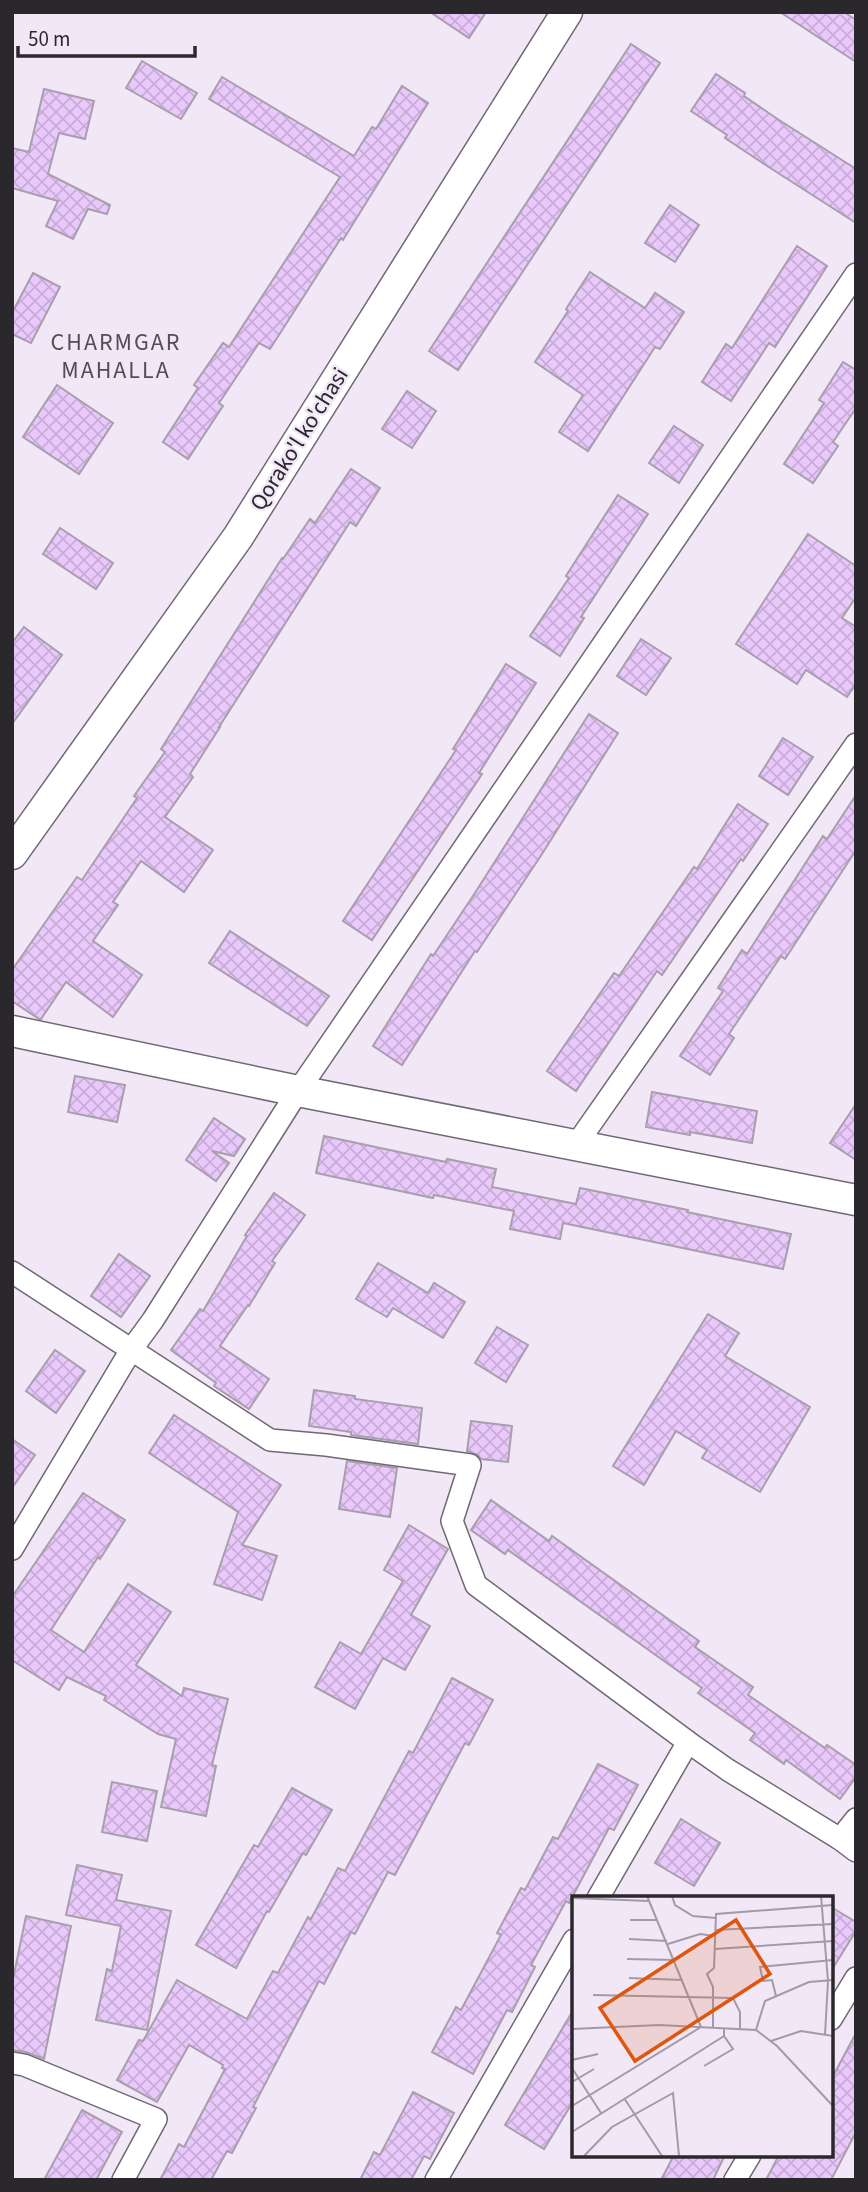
<svg xmlns="http://www.w3.org/2000/svg" width="868" height="2192" viewBox="0 0 868 2192" font-family="'Source Sans 3',sans-serif">
<style>
.building{fill:url(#building-cross-hatch);stroke:#a89fad;stroke-width:2}
.lines{fill:none;stroke-linecap:round;stroke-linejoin:round}
.street-casing{stroke:#706875;stroke-width:24}
.secondary-casing{stroke:#706875;stroke-width:33}
.street{stroke:#fff;stroke-width:21}
.secondary{stroke:#fff;stroke-width:30}
.labels{text-anchor:middle;dominant-baseline:central;stroke-width:5;stroke-linejoin:round;paint-order:stroke}
.street-label{font-size:23px;fill:#2b282d;stroke:#f1e7f6}
.neighbourhood-label{font-size:24px;letter-spacing:2px;fill:#544c59;stroke:#f1e7f6}
.inset-road{fill:none;stroke:#a29ba6;stroke-width:2}
.view{fill:#df570e;fill-opacity:0.15;stroke:#df570e;stroke-width:3.5}
.inset-edge{fill:none;stroke:#2b282d;stroke-width:3.5}
</style>
<defs>
<pattern id="building-cross-hatch" width="8" height="8" patternUnits="userSpaceOnUse" patternTransform="scale(1.75)"><rect width="8" height="8" fill="#e9c8fb"/><path d="M0 0l8 8M0 8l8-8" fill="none" stroke="#c8acd7"/></pattern>
</defs>
<rect width="100%" height="100%" fill="#f1e7f6"/>
<g class="building">
<path d="M430,12H486L469,38Z"/>
<path d="M780,12H844L856,20V62Z"/>
<path d="M631,44L660,63L458,370L429,351Z"/>
<path d="M142,61L197,93L181,119L126,88Z"/>
<path d="M716,74L745,93L744,96L779,120L856,169V223L764,164L725,138L727,135L691,111Z"/>
<path d="M222,77L354,156L372,127L376,129L402,86L428,103L343,240L341,238L270,349L259,343L219,403L223,406L188,459L163,442L198,388L194,385L223,343L229,347L340,177L209,99Z"/>
<path d="M44,89L94,101L85,139L59,133L48,174L110,205L107,214L88,209L73,239L46,226L58,201L12,188V148L29,152Z"/>
<path d="M670,205L699,225L675,262L645,243Z"/>
<path d="M797,246L827,266L775,347L769,343L731,401L702,382L726,344L732,348Z"/>
<path d="M590,272L645,308L655,293L684,312L660,349L655,347L588,451L559,432L583,395L535,362L568,311L566,309Z"/>
<path d="M33,273L60,287L31,343L12,334V313Z"/>
<path d="M843,362L856,370V408L833,442L838,446L813,483L784,464L824,403L819,400Z"/>
<path d="M57,385L113,423L79,474L23,437Z"/>
<path d="M407,391L436,411L412,448L382,429Z"/>
<path d="M674,426L703,445L679,483L649,463Z"/>
<path d="M351,469L380,488L356,526L350,522L219,727H220L190,774L193,777L165,817L213,850L184,892L141,861L113,902L118,905L93,941L142,975L113,1017L66,982L41,1019H39L12,1001V970L77,877L82,880L137,798L134,796L165,752L161,749L282,558L283,559L310,519L315,523Z"/>
<path d="M618,495L648,514L581,617L584,618L560,656L530,636L569,578L566,576Z"/>
<path d="M60,528L113,563L96,589L43,554Z"/>
<path d="M808,534L856,566V597L842,618L856,627V684L847,697L806,670L797,684L736,644Z"/>
<path d="M24,627L62,655L12,724V643Z"/>
<path d="M641,639L671,658L646,695L617,676Z"/>
<path d="M506,664L536,683L479,773L482,774L372,940L343,921L456,750L453,749Z"/>
<path d="M589,714L618,733L542,854L477,952L475,951L402,1065L373,1046L431,954L433,956L473,896Z"/>
<path d="M783,738L813,757L788,795L759,776Z"/>
<path d="M856,795V850L785,959L781,956L729,1034L734,1038L710,1075L680,1056L723,991L718,988L742,950L747,954L823,836L827,839Z"/>
<path d="M738,804L768,824L743,861L741,859L662,975L657,971L576,1091L547,1071L614,973L619,976L694,867L697,869Z"/>
<path d="M230,931L329,996L307,1026L209,963Z"/>
<path d="M75,1076L125,1085L117,1122L68,1112Z"/>
<path d="M652,1092L757,1111L752,1143L690,1132V1135L646,1127Z"/>
<path d="M856,1104V1160L830,1143Z"/>
<path d="M214,1118L245,1139L234,1156L212,1151L229,1163L216,1181L186,1160Z"/>
<path d="M324,1136L446,1162L447,1159L496,1169L492,1187L576,1204L580,1188L688,1210L687,1212L791,1234L783,1269L563,1223L560,1239L510,1229L514,1211L434,1195L433,1198L316,1173Z"/>
<path d="M274,1193L305,1215L272,1261L275,1263L249,1306L248,1305L220,1346L269,1379L249,1409L214,1386L216,1383L171,1350L200,1309L203,1311L247,1236L245,1235Z"/>
<path d="M119,1254L150,1276L121,1317L91,1296Z"/>
<path d="M378,1263L428,1293L434,1283L465,1302L443,1338L393,1308L387,1317L356,1299Z"/>
<path d="M708,1314L739,1333L725,1356L810,1407L760,1492L702,1458L707,1450L676,1431L644,1485L613,1466Z"/>
<path d="M497,1327L528,1345L506,1382L475,1363Z"/>
<path d="M55,1350L85,1371L56,1413L26,1391Z"/>
<path d="M314,1390L355,1396V1399L422,1408L418,1444L351,1435V1432L309,1426Z"/>
<path d="M174,1415L281,1485L242,1545L277,1556L262,1600L214,1584L238,1512L149,1453Z"/>
<path d="M471,1421L512,1426L508,1462L481,1459L478,1455L467,1451Z"/>
<path d="M12,1439L35,1455L12,1488Z"/>
<path d="M347,1461L397,1468L390,1517L339,1509Z"/>
<path d="M83,1493L125,1520L100,1559L98,1557L51,1630L84,1652L128,1584L171,1612L136,1665L182,1696L184,1688L228,1699L212,1765L216,1766L206,1816L161,1807L176,1739L158,1734L104,1700L106,1696L67,1677L59,1690L12,1660V1597Z"/>
<path d="M491,1500L549,1541L552,1536L699,1641L695,1647L753,1687L748,1695L825,1748L827,1745L856,1765V1777L840,1799L786,1760L784,1764L750,1740L755,1733L698,1693L702,1688L508,1550L505,1554L471,1530Z"/>
<path d="M409,1525L448,1549L411,1615L430,1626L405,1670L383,1658L355,1709L315,1687L340,1642L361,1654L403,1581L384,1570Z"/>
<path d="M452,1678L493,1700L469,1745L465,1743L395,1875L388,1872L355,1934L351,1932L324,1984L319,1981L253,2107L256,2108L232,2153L227,2151L211,2180H160L179,2144L184,2147L225,2069L222,2068L223,2065L189,2045L157,2102L117,2080L139,2040L143,2041L177,1980L247,2019L273,1971L278,1973L308,1917L311,1919L338,1868L345,1871L409,1751L413,1753Z"/>
<path d="M598,1764L638,1785L614,1830L609,1828L569,1903L566,1901L531,1965L535,1967L512,2012L507,2010L473,2074L432,2052L456,2007L461,2010L501,1935L497,1933L521,1888L525,1890L553,1837L558,1839Z"/>
<path d="M112,1782L157,1791L147,1841L102,1832Z"/>
<path d="M292,1788L332,1810L306,1855L303,1853L269,1912L267,1911L236,1968L196,1945L254,1845L258,1847Z"/>
<path d="M681,1819L720,1843L694,1886L655,1863Z"/>
<path d="M77,1865L122,1875L116,1900L171,1911L147,2030L96,2020L107,1969L112,1971L121,1926L66,1915Z"/>
<path d="M831,1907L856,1922V1931L831,1971Z"/>
<path d="M26,1916L71,1926L44,2059L26,2052L12,2050V1984Z"/>
<path d="M574,2009V2100L544,2149L505,2125Z"/>
<path d="M856,2033V2132L831,2180H766L779,2155H831V2080Z"/>
<path d="M413,2092L454,2113L430,2159L424,2156L411,2180H360L374,2152L380,2155Z"/>
<path d="M82,2110L122,2132L96,2180H44Z"/>
<path d="M674,2155H725L713,2180H661Z"/>
</g>
<g class="lines">
<defs>
<g id="street">
<path d="M576,1145L856,744"/>
<path d="M12,1272L270,1440L326,1445L470,1465L452,1521L476,1585L688,1742L728,1770L840,1839L856,1851"/>
<path d="M12,1549L131,1350L153,1320L298,1091L856,274"/>
<path d="M840,1839L856,1819"/>
<path d="M598,1898L688,1742"/>
<path d="M831,2019L856,1978"/>
<path d="M12,2063L24,2065L156,2119L123,2180"/>
<path d="M436,2180L574,1940"/>
<path d="M735,2180L750,2155"/>
</g>
<g id="secondary">
<path d="M12,854L238,537L567,12"/>
<path d="M12,1031L298,1091L856,1200"/>
</g>
</defs>
<use href="#street" class="street-casing"/>
<use href="#secondary" class="secondary-casing"/>
<use href="#street" class="street"/>
<use href="#secondary" class="secondary"/>
</g>
<g class="labels">
<g class="street-label">
<text transform="translate(299 439) rotate(-58)">Qorako'l ko'chasi</text>
</g>
<g class="neighbourhood-label">
<text x="116" y="342">CHARMGAR<tspan x="116" dy="28">MAHALLA</tspan></text>
</g>
</g>
<g transform="translate(572 1896)">
<rect width="261" height="261" fill="#f1e7f6"/>
<path class="inset-road" d="M75,0L129,131M100,0L103,9L121,20L144,22M249,0L256,85L253,139M0,2L77,5M58,24H85M143,34L261,28M57,43L95,45M96,48L128,38L143,40M143,53L261,45M55,63L103,64M57,82L111,84M21,99L161,102L168,116V133M204,100L200,84L191,85L188,71L261,64M141,132V91L135,78L142,72L144,18L261,9M0,133L87,129L184,134L205,150L261,210M184,134L193,105L237,86L261,84M199,145L229,135L261,140M0,164L26,158M132,170L161,153L152,140M0,172L29,217M0,186L22,173M52,202L90,260M0,210L129,131M0,236L152,140V132M12,260L40,231L101,197L107,260"/>
<path class="view" d="M164,24L198,78L63,165L28,112Z"/>
<rect width="261" height="261" class="inset-edge"/>
</g>
<rect width="868" height="2192" fill="none" stroke="#2b282d" stroke-width="28"/>
<path d="M18 46v10h177v-10" fill="none" stroke="#2b282d" stroke-width="3.5"/>
<text x="28" y="46" font-size="21" fill="#2b282d" stroke="#f1e7f6" stroke-width="5" paint-order="stroke">50 m</text>
</svg>
